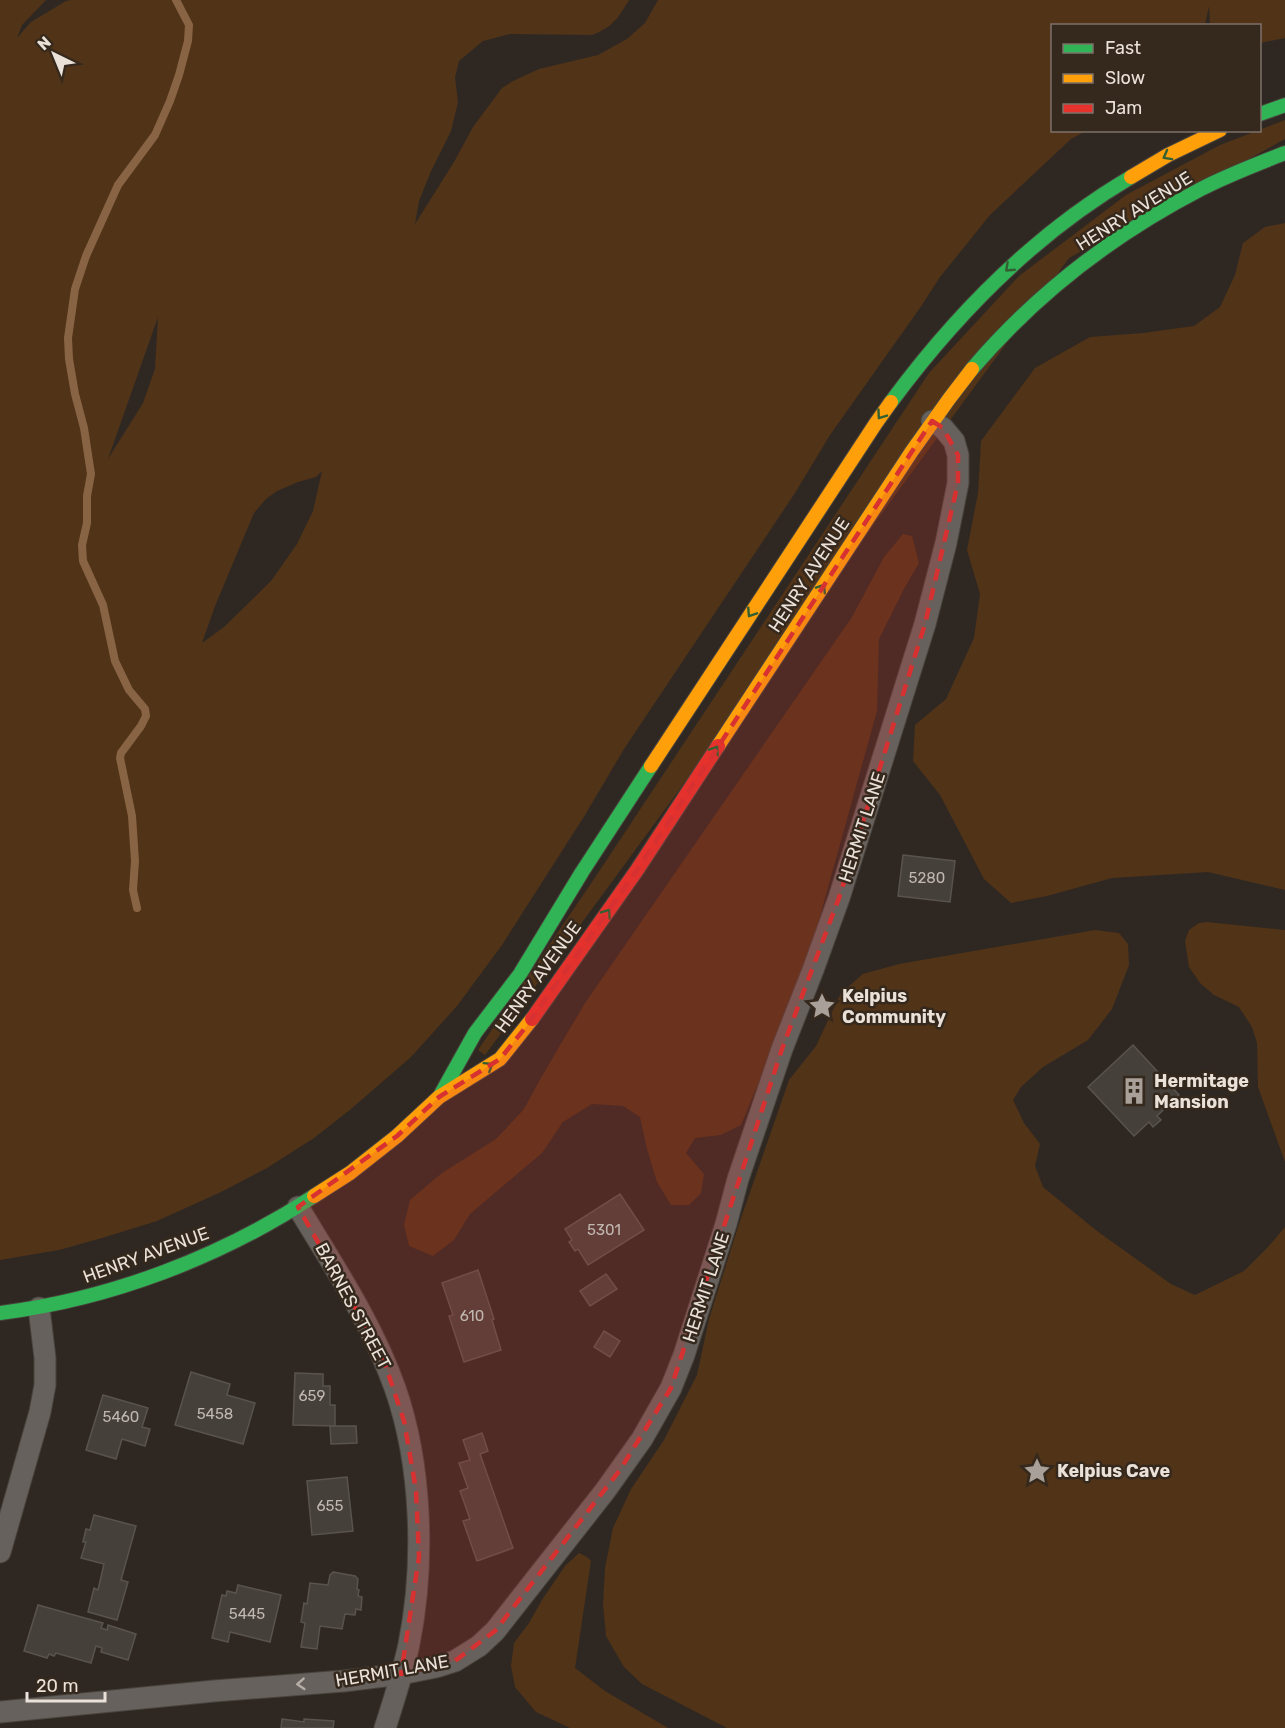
<svg xmlns="http://www.w3.org/2000/svg" width="1285" height="1728" viewBox="0 0 1285 1728" font-family="Rubik,sans-serif">
<style>
.green{fill:#513318;fill-rule:evenodd}
.lines{fill:none;stroke-linecap:round;stroke-linejoin:round}
.stream{stroke:#886444;stroke-width:8}
.building{fill:#46403a;stroke:#59534e;stroke-width:1.5}
.street-casing{stroke:#49433d;stroke-width:23}
.fast-casing{stroke:#49433d;stroke-width:16}
.slow-casing{stroke:#49433d;stroke-width:16}
.jam-casing{stroke:#49433d;stroke-width:16}
.street{stroke:#66615c;stroke-width:21}
.fast{stroke:#30b455;stroke-width:14}
.slow{stroke:#ff9f0a;stroke-width:14}
.jam{stroke:#e5322d;stroke-width:14}
.oneway{stroke:#336033}
.oneway2{stroke:#b5aea7}
.marked{fill:#d73131;fill-opacity:0.2;stroke:#d73131;stroke-width:4.5;stroke-dasharray:12 8;stroke-linejoin:round}
.labels{text-anchor:middle;dominant-baseline:central;stroke-width:5;stroke-linejoin:round;paint-order:stroke}
.number-label{font-size:15px;fill:#c1b9b1}
.street-label{font-size:18px;fill:#eae1d9;stroke:#35281c}
.poi-label{font-size:18px;font-weight:bold;fill:#eae1d9;stroke:#35281c;text-anchor:start}
</style>
<rect width="100%" height="100%" fill="#2f2822"/>
<g class="green">
<path d="M0,0H46L22,25L17,38L31,22L66,1L71,0H629C618,18 613,27 592,35L510,34L483,41L459,61L455,77L458,102L451,131L431,171L419,201L415,224L454,162L473,127L502,88L513,81L539,69L598,55L627,39L645,23L658,0H1285V38L1260,43V26L1210,25L1209,6L1205,25L1052,26V130L1086,131L1071,139L990,215L940,277L922,305L830,435L795,493L624,749L585,815L502,945L457,1006L411,1057L351,1109L314,1138L267,1168L221,1192L157,1221L102,1238L59,1250L0,1260ZM158,317L155,369L143,403L108,459ZM322,471L313,511L297,544L271,581L224,627L202,643L215,606L254,513L266,499L277,491L298,482L316,477Z"/>
<path d="M1285,120V139L1069,258L485,1055L478,1050L596,876L929,373L1019,276L1126,195L1220,145Z"/>
<path d="M1285,223V890L1208,872L1112,878L1047,896L1011,903L984,879L940,795L913,761L915,725L946,699L974,638L980,594L967,550L978,493L981,441L1035,368L1090,337L1143,333L1194,326L1220,307L1235,275L1243,243L1265,227Z"/>
<path d="M903,534L912,536L919,563L905,587L879,639L877,711L817,927L783,1024L741,1125L721,1135L695,1138L686,1153L704,1174L701,1193L689,1205H671L657,1182L647,1149L640,1117L623,1106L592,1104L563,1122L542,1153L470,1214L454,1240L433,1256L409,1246L404,1225L410,1200L442,1173L496,1139L524,1109L542,1076L585,1003L852,617L884,557Z"/>
<path d="M1207,922L1285,930V1162L1258,1087L1257,1043L1252,1027L1239,1007L1214,995L1200,983L1189,967L1185,941L1189,930L1199,923Z"/>
<path d="M1095,930L1119,933L1128,944L1129,965L1112,1009L1088,1040L1043,1067L1021,1087L1013,1100L1024,1123L1040,1144L1035,1166L1043,1187L1097,1231L1171,1284L1195,1295L1244,1271L1268,1247L1285,1227V1728H727L642,1684L624,1667L606,1636L603,1604L605,1568L613,1528L631,1489L664,1440L697,1375L709,1319L739,1224L789,1080L816,1046L841,993L863,974L899,964Z"/>
<path d="M579,1553L587,1557L591,1561L575,1668L605,1691L668,1728H570L536,1712L515,1687L511,1666L514,1643L529,1623L542,1600L565,1566Z"/>
</g>
<g class="lines">
<path class="stream" d="M137,908L133,890L135,861L132,816L120,758L121,753L141,726L146,716L145,709L129,690L115,661L103,605L83,561L82,545L87,523V496L91,474L84,428L75,394L69,359L68,338L75,289L86,256L118,185L155,135L170,101L179,75L188,41L189,25L176,0"/>
</g>
<g class="building">
<path d="M903,855L955,861L950,902L898,896Z"/>
<path d="M1133,1045L1179,1095L1157,1116L1161,1120L1153,1127L1149,1122L1134,1136L1088,1087Z"/>
<path d="M620,1194L644,1230L588,1265L578,1249L575,1251L569,1242L572,1240L565,1229Z"/>
<path d="M478,1270L494,1319L492,1320L501,1350L464,1362L449,1316L453,1315L442,1283Z"/>
<path d="M606,1274L617,1289L590,1306L580,1291Z"/>
<path d="M604,1331L620,1341L610,1357L594,1347Z"/>
<path d="M191,1372L230,1384L227,1395L255,1403L243,1444L175,1425Z"/>
<path d="M295,1373L323,1374V1386H330V1405H335V1426L293,1425Z"/>
<path d="M103,1395L148,1408L142,1427L150,1429L145,1446L122,1439L116,1459L86,1450Z"/>
<path d="M330,1426H356L357,1443L331,1444Z"/>
<path d="M482,1433L488,1451L480,1454L513,1548L477,1561L463,1521L470,1519L460,1491L468,1488L459,1463L470,1460L463,1440Z"/>
<path d="M347,1477L353,1531L312,1535L307,1481Z"/>
<path d="M94,1515L136,1526L121,1580L128,1582L117,1620L88,1612L94,1588L98,1590L104,1564L81,1558L86,1542H83L86,1529L90,1530Z"/>
<path d="M333,1572L355,1576L358,1579L357,1589L359,1590L358,1596L362,1597L361,1610L356,1609L355,1615L345,1614L342,1629L320,1626L317,1649L301,1647L305,1623L301,1622L304,1603L307,1604L310,1583L328,1585L330,1575Z"/>
<path d="M238,1585L281,1595L270,1642L230,1632L228,1642L212,1638L222,1595L226,1596L227,1591L236,1593Z"/>
<path d="M38,1605L103,1623L101,1628L107,1630L108,1625L136,1634L128,1660L101,1652L102,1648L96,1646L91,1663L56,1653L54,1656L49,1654L47,1658L24,1651Z"/>
<path d="M282,1719L304,1722V1719L334,1721L333,1728H281Z"/>
</g>
<g class="lines">
<defs>
<g id="street">
<path d="M298,1207C333,1265 372,1323 395,1388C422,1465 425,1564 409,1644C403,1673 394,1700 385,1728"/>
<path d="M0,1552L40,1412L45,1385V1358L39,1308"/>
<path d="M0,1712L214,1691L344,1681L401,1674L436,1667L455,1661L479,1646L495,1631L605,1491L642,1439L671,1388L684,1355L726,1224L738,1179L782,1049L813,970L839,898L925,624L946,543L958,483V455L954,441L943,428L932,421"/>
</g>
<g id="fast">
<path d="M1260,114L1285,105"/>
<path d="M972,369C1035,295 1114,234 1201,189C1228,175 1257,164 1285,153"/>
<path d="M891,402C956,314 1036,233 1131,177"/>
<path d="M441,1094L475,1033L520,974L582,872L651,766"/>
<path d="M0,1313C111,1299 221,1257 314,1196"/>
</g>
<g id="slow">
<path d="M1131,177L1168,155L1220,130"/>
<path d="M718,746L912,451L949,399L972,369"/>
<path d="M651,766L876,423L891,402"/>
<path d="M314,1196L350,1173L397,1136L439,1097L500,1059L532,1019"/>
</g>
<path id="jam" d="M532,1019L637,870L718,746"/>
</defs>
<use href="#street" class="street-casing"/>
<use href="#fast" class="fast-casing"/>
<use href="#slow" class="slow-casing"/>
<use href="#jam" class="jam-casing"/>
<use href="#street" class="street"/>
<use href="#fast" class="fast"/>
<use href="#slow" class="slow"/>
<use href="#jam" class="jam"/>
</g>
<defs><path id="oneway-chevron" d="M-2-3.5L2.5 0L-2 3.5" fill="none" stroke-width="1.6" stroke-linecap="round" stroke-linejoin="round" transform="scale(1.5)"/></defs>
<g class="oneway">
<use href="#oneway-chevron" transform="translate(1167 156) rotate(151)"/>
<use href="#oneway-chevron" transform="translate(1009 268) rotate(137)"/>
<use href="#oneway-chevron" transform="translate(881 415) rotate(125)"/>
<use href="#oneway-chevron" transform="translate(822 588) rotate(-57)"/>
<use href="#oneway-chevron" transform="translate(751 613) rotate(123)"/>
<use href="#oneway-chevron" transform="translate(715 750) rotate(-57)"/>
<use href="#oneway-chevron" transform="translate(607 913) rotate(-55)"/>
<use href="#oneway-chevron" transform="translate(489 1066) rotate(-32)"/>
</g>
<use class="oneway2" href="#oneway-chevron" transform="translate(301 1684) rotate(176)"/>
<path class="marked" d="M932,421L943,428L958,455V483L925,624L839,898L782,1049L671,1388L620,1470L495,1631L455,1661L401,1674L419,1557L416,1490L404,1421L382,1355L298,1207L397,1136L439,1097L500,1059L525,1028L637,870Z"/>
<defs>
<symbol id="sight-bare" viewBox="-9 -9 18 18"><path d="M0-6L1.8-2.2L6-1.7L2.9 1.2L3.7 5.4L0 3.3L-3.7 5.4L-2.9 1.2L-6-1.7L-1.8-2.2Z" fill="#a9a099" stroke="#35281c" stroke-width="2.5" paint-order="stroke"/></symbol>
<symbol id="building-bare" viewBox="-9 -9 18 18"><path d="M-4-6H4V6H1V3H-1V6H-4ZM-2.5-4.3h1.7v1.8h-1.7ZM.8-4.3h1.7v1.8H.8ZM-2.5-1h1.7V.8h-1.7ZM.8-1h1.7V.8H.8Z" fill="#a9a099" stroke="#35281c" stroke-width="2.5" paint-order="stroke"/></symbol>
</defs>
<g fill-rule="evenodd">
<use href="#sight-bare" x="803" y="987" width="38" height="38"/>
<use href="#building-bare" x="1115" y="1072" width="38" height="38"/>
<use href="#sight-bare" x="1018" y="1452" width="38" height="38"/>
</g>
<g class="labels">
<g class="number-label">
<text x="927" y="878">5280</text>
<text x="604" y="1230">5301</text>
<text x="472" y="1316">610</text>
<text x="312" y="1396">659</text>
<text x="215" y="1414">5458</text>
<text x="121" y="1417">5460</text>
<text x="330" y="1506">655</text>
<text x="247" y="1614">5445</text>
</g>
<g class="street-label">
<text transform="translate(1134 211) rotate(-32)">HENRY AVENUE</text>
<text transform="translate(809 575) rotate(-57)">HENRY AVENUE</text>
<text transform="translate(862 827) rotate(-72)">HERMIT LANE</text>
<text transform="translate(538 977) rotate(-54)">HENRY AVENUE</text>
<text transform="translate(146 1255) rotate(-20)">HENRY AVENUE</text>
<text transform="translate(706 1287) rotate(-72)">HERMIT LANE</text>
<text transform="translate(353 1306) rotate(62)">BARNES STREET</text>
<text transform="translate(392 1671) rotate(-10)">HERMIT LANE</text>
</g>
<g class="poi-label">
<text x="842" y="996">Kelpius<tspan x="842" dy="21">Community</tspan></text>
<text x="1154" y="1081">Hermitage<tspan x="1154" dy="21">Mansion</tspan></text>
<text x="1057" y="1471">Kelpius Cave</text>
</g>
</g>
<rect x="1051" y="24" width="210" height="108" fill="#35281c" stroke="#7d7268" stroke-width="1.5"/>
<rect x="1063" y="44" width="30" height="9" fill="#30b455" stroke="#7d7268" stroke-width="1.5"/>
<text x="1105" y="54" font-size="18" fill="#eae1d9">Fast</text>
<rect x="1063" y="74" width="30" height="9" fill="#ff9f0a" stroke="#7d7268" stroke-width="1.5"/>
<text x="1105" y="84" font-size="18" fill="#eae1d9">Slow</text>
<rect x="1063" y="104" width="30" height="9" fill="#e5322d" stroke="#7d7268" stroke-width="1.5"/>
<text x="1105" y="114" font-size="18" fill="#eae1d9">Jam</text>
<g transform="translate(54 54) rotate(317)" stroke="#35281c" stroke-width="4.5" paint-order="stroke">
<path d="M0-4.5L10 22L0 15L-10 22Z" fill="#eae1d9"/>
<text y="-9" font-size="16" font-weight="bold" text-anchor="middle" fill="#eae1d9">N</text>
</g>
<path d="M27 1692v9h78v-9" fill="none" stroke="#eae1d9" stroke-width="3"/>
<text x="36" y="1692" font-size="18" fill="#eae1d9" stroke="#35281c" stroke-width="4.5" paint-order="stroke">20 m</text>
</svg>
